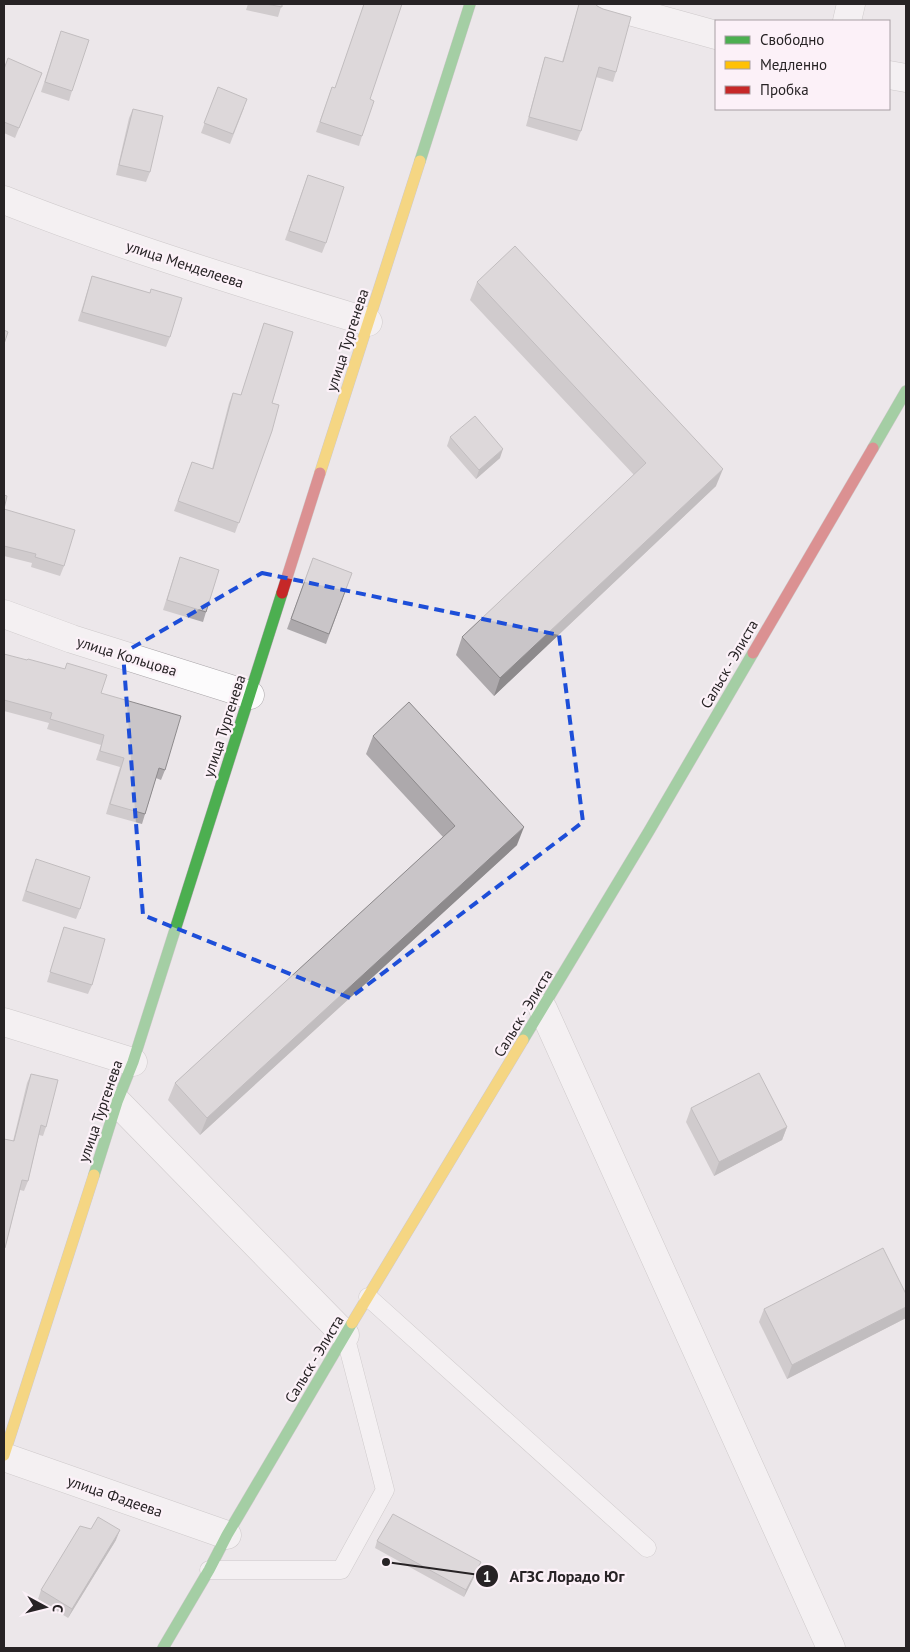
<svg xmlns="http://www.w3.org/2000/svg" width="910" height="1652" viewBox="0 0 910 1652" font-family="'PT Sans',sans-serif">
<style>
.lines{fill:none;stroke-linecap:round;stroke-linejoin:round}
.lane-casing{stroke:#aaa6a9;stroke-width:19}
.street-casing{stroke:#aaa6a9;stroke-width:29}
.fast-casing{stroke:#aaa6a9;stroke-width:12}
.slow-casing{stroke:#aaa6a9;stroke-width:12}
.jam-casing{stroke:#aaa6a9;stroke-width:12}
.lane{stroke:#fcfbfc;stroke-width:18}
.street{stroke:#fcfbfc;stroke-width:28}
.fast{stroke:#4caf50;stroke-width:11}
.slow{stroke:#ffc107;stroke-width:11}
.jam{stroke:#c62828;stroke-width:11}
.wall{fill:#ada9ac}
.shaded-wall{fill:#8d8a8c}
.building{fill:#c9c5c8;stroke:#8d8a8c}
.marked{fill:none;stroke:#1d4ed8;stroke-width:4;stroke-dasharray:10 6;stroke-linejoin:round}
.labels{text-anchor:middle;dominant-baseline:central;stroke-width:4.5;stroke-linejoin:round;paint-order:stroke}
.street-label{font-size:15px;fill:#272325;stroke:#fcf1f8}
.leader{fill:none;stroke:#272325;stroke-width:2}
.callout-dot{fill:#272325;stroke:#fcf1f8;stroke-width:2}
.mark-label{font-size:15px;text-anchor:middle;font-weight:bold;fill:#fff}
.callout-label{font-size:16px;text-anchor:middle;font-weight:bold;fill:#272325;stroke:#fcf1f8;stroke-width:4.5;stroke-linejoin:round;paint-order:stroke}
</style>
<rect width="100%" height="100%" fill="#ece7ea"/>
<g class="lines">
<defs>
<g id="lane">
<path d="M368,1297L647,1548"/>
<path d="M209,1570H341L385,1490L345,1335"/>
</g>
<g id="street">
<path d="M604,4L716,35"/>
<path d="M847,21L851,4"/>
<path d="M889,75L906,78"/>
<path d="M4,200C123,247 245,284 368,322"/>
<path d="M4,614L72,639L250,695"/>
<path d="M543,1009L831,1648"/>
<path d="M4,1022L133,1062"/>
<path d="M117,1102L345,1335"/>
<path d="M4,1457L227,1535"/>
</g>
<g id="fast">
<path d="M420,161L470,4"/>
<path d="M873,448L906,391"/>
<path d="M523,1040L649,831L753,653"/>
<path d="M94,1175L117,1102L133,1062L282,593"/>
<path d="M163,1648L209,1570L227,1535L352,1323"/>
</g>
<g id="slow">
<path d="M320,473L420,161"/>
<path d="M352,1323L523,1040"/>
<path d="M4,1455L94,1175"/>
</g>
<g id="jam">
<path d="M282,593L320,473"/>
<path d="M753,653L873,448"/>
</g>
</defs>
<use href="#lane" class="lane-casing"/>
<use href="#street" class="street-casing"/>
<use href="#fast" class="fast-casing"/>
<use href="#slow" class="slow-casing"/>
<use href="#jam" class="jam-casing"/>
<use href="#lane" class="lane"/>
<use href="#street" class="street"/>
<use href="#fast" class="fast"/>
<use href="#slow" class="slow"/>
<use href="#jam" class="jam"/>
</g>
<g class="wall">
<path d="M248,4H282L278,17L246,10Z"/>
<path d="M579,4H596L616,72L613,82L596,77L581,131L577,141L526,126L542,67L545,57L562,62Z"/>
<path d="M58,40L72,91L69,101L41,92Z"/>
<path d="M4,69L38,82L15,138L4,133Z"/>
<path d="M218,87L244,108L230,144L201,133Z"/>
<path d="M332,87L370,99L362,136L359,146L316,132Z"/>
<path d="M133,109L150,172L146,182L116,175L129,118Z"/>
<path d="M308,175L326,243L322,253L285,240Z"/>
<path d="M92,276L149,293L170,337L166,347L78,321Z"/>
<path d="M477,282L716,486L494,696L456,655L462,637L634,475L470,300Z"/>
<path d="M264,323L272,403V431L235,533L174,511L192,462L212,469L229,403L233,393L241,395Z"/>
<path d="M450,437L500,458L476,479L447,446Z"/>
<path d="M4,495V509L64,566L60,576L31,567L32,563L4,556Z"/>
<path d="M180,557L206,612L203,622L163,610Z"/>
<path d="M313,558L352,573L326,644L287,629Z"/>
<path d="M4,654L101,693L165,770L161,780L156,778L142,824L106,814L120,767L96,760L101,745L47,729L49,723L4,711Z"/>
<path d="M373,736L517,845L200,1135L168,1100L175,1083L443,837L366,754Z"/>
<path d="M32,869L80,909L76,919L22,901Z"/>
<path d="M64,927L92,985L88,994L47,982Z"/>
<path d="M31,1074L46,1127L43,1136L39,1135L28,1181L24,1191L20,1190L4,1251V1139L13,1141L27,1083Z"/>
<path d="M691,1108L787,1127L782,1140L714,1176L686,1122Z"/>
<path d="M906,1307V1318L787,1379L759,1322L764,1309Z"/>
<path d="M116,1540L68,1618L38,1599L41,1590Z"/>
<path d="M377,1541L478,1569L464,1597L375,1548Z"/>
</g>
<g class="shaded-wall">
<path d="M503,449L500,458L476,479L479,470Z"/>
<path d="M723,469L716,486L494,696L500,678Z"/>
<path d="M524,827L517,845L200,1135L207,1118Z"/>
<path d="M787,1127L782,1140L714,1176L719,1162Z"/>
<path d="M906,1307V1318L787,1379L792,1365Z"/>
<path d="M120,1530L116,1540L68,1618L72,1609Z"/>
<path d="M481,1562L478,1569L464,1597L466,1590Z"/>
</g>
<g class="building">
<path d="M266,4H282V7Z"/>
<path d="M364,4H402L370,99L374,101L362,136L320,122L332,87L335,88Z"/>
<path d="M579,4H596L597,6L603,9L631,17L616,72L599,67L581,131L529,117L545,57L563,62Z"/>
<path d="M61,31L89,40L72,91L45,82Z"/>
<path d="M8,58L42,73L19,128L4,122V69Z"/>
<path d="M218,87L247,99L233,134L204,123Z"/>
<path d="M133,109L163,116L150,172L119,165Z"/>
<path d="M308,175L344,187L326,243L289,231Z"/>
<path d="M515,246L723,469L500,678L462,637L646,463L477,282Z"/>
<path d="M92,276L150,293L151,289L182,298L170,337L82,312Z"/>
<path d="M264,323L293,332L272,403L279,405L272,431L239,523L178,501L192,462L213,469L233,393L241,395Z"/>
<path d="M4,330L8,332L4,344Z"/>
<path d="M475,416L503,449L479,470L450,437Z"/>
<path d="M4,495L7,496L4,509L75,530L64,566L35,557L36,554L4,546Z"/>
<path d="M180,557L219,570L206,612L167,600Z"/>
<path d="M313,558L352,573L329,634L291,619Z"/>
<path d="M4,654L27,660L28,659L65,669L67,663L107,675L101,693L181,716L165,770L159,768L145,814L110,804L124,758L100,751L104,735L50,719L52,713L4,700Z"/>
<path d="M409,702L524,827L207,1118L175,1083L455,826L373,736Z"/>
<path d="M36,859L90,877L80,909L26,891Z"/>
<path d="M64,927L105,939L92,985L50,972Z"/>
<path d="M759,1073L787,1127L719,1162L691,1108Z"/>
<path d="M31,1074L58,1080L46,1127L41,1125L28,1181L22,1180L5,1248H4V1139L14,1141Z"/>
<path d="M883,1248L906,1294V1307L792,1365L764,1309Z"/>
<path d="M393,1514L481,1562L466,1590L377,1541Z"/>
<path d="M98,1517L120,1530L72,1609L41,1590L80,1526L91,1529Z"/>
</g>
<path d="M0 0H910V1652H0ZM262,573L559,635L583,822L350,998L143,915L123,653Z" fill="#ece7ea" fill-opacity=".55" fill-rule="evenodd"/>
<path class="marked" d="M262,573L559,635L583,822L350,998L143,915L123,653Z"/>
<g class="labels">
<g class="street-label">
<text transform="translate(185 264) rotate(18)">улица Менделеева</text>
<text transform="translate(347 340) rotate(-72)">улица Тургенева</text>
<text transform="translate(127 656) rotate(17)">улица Кольцова</text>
<text transform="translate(729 664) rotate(-60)">Сальск - Элиста</text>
<text transform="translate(224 726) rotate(-72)">улица Тургенева</text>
<text transform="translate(523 1013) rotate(-59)">Сальск - Элиста</text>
<text transform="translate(100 1111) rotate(-71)">улица Тургенева</text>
<text transform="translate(314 1359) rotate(-59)">Сальск - Элиста</text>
<text transform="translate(115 1496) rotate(19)">улица Фадеева</text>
</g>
</g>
<path class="leader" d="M386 1562L487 1576"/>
<g class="callout-dot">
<circle cx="386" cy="1562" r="5"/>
<circle cx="487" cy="1576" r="12"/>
</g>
<g class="mark-label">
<text x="487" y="1582">1</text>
</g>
<g class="callout-label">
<text x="567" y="1582">АГЗС Лорадо Юг</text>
</g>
<rect width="910" height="1652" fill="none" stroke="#272325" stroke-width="10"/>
<rect x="715" y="20" width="175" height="90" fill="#fcf1f8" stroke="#a79fa4"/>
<rect x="725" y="36" width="25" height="8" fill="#4caf50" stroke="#a79fa4"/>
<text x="760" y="45" font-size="15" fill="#272325">Свободно</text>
<rect x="725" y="61" width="25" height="8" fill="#ffc107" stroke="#a79fa4"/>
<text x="760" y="70" font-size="15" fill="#272325">Медленно</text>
<rect x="725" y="86" width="25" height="8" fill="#c62828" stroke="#a79fa4"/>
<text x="760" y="95" font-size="15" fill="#272325">Пробка</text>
<g transform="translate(45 1607) rotate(97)" stroke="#fcf1f8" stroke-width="4" paint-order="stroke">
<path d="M0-4L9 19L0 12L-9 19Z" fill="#272325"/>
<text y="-8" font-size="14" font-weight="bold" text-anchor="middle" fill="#272325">С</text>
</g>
</svg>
